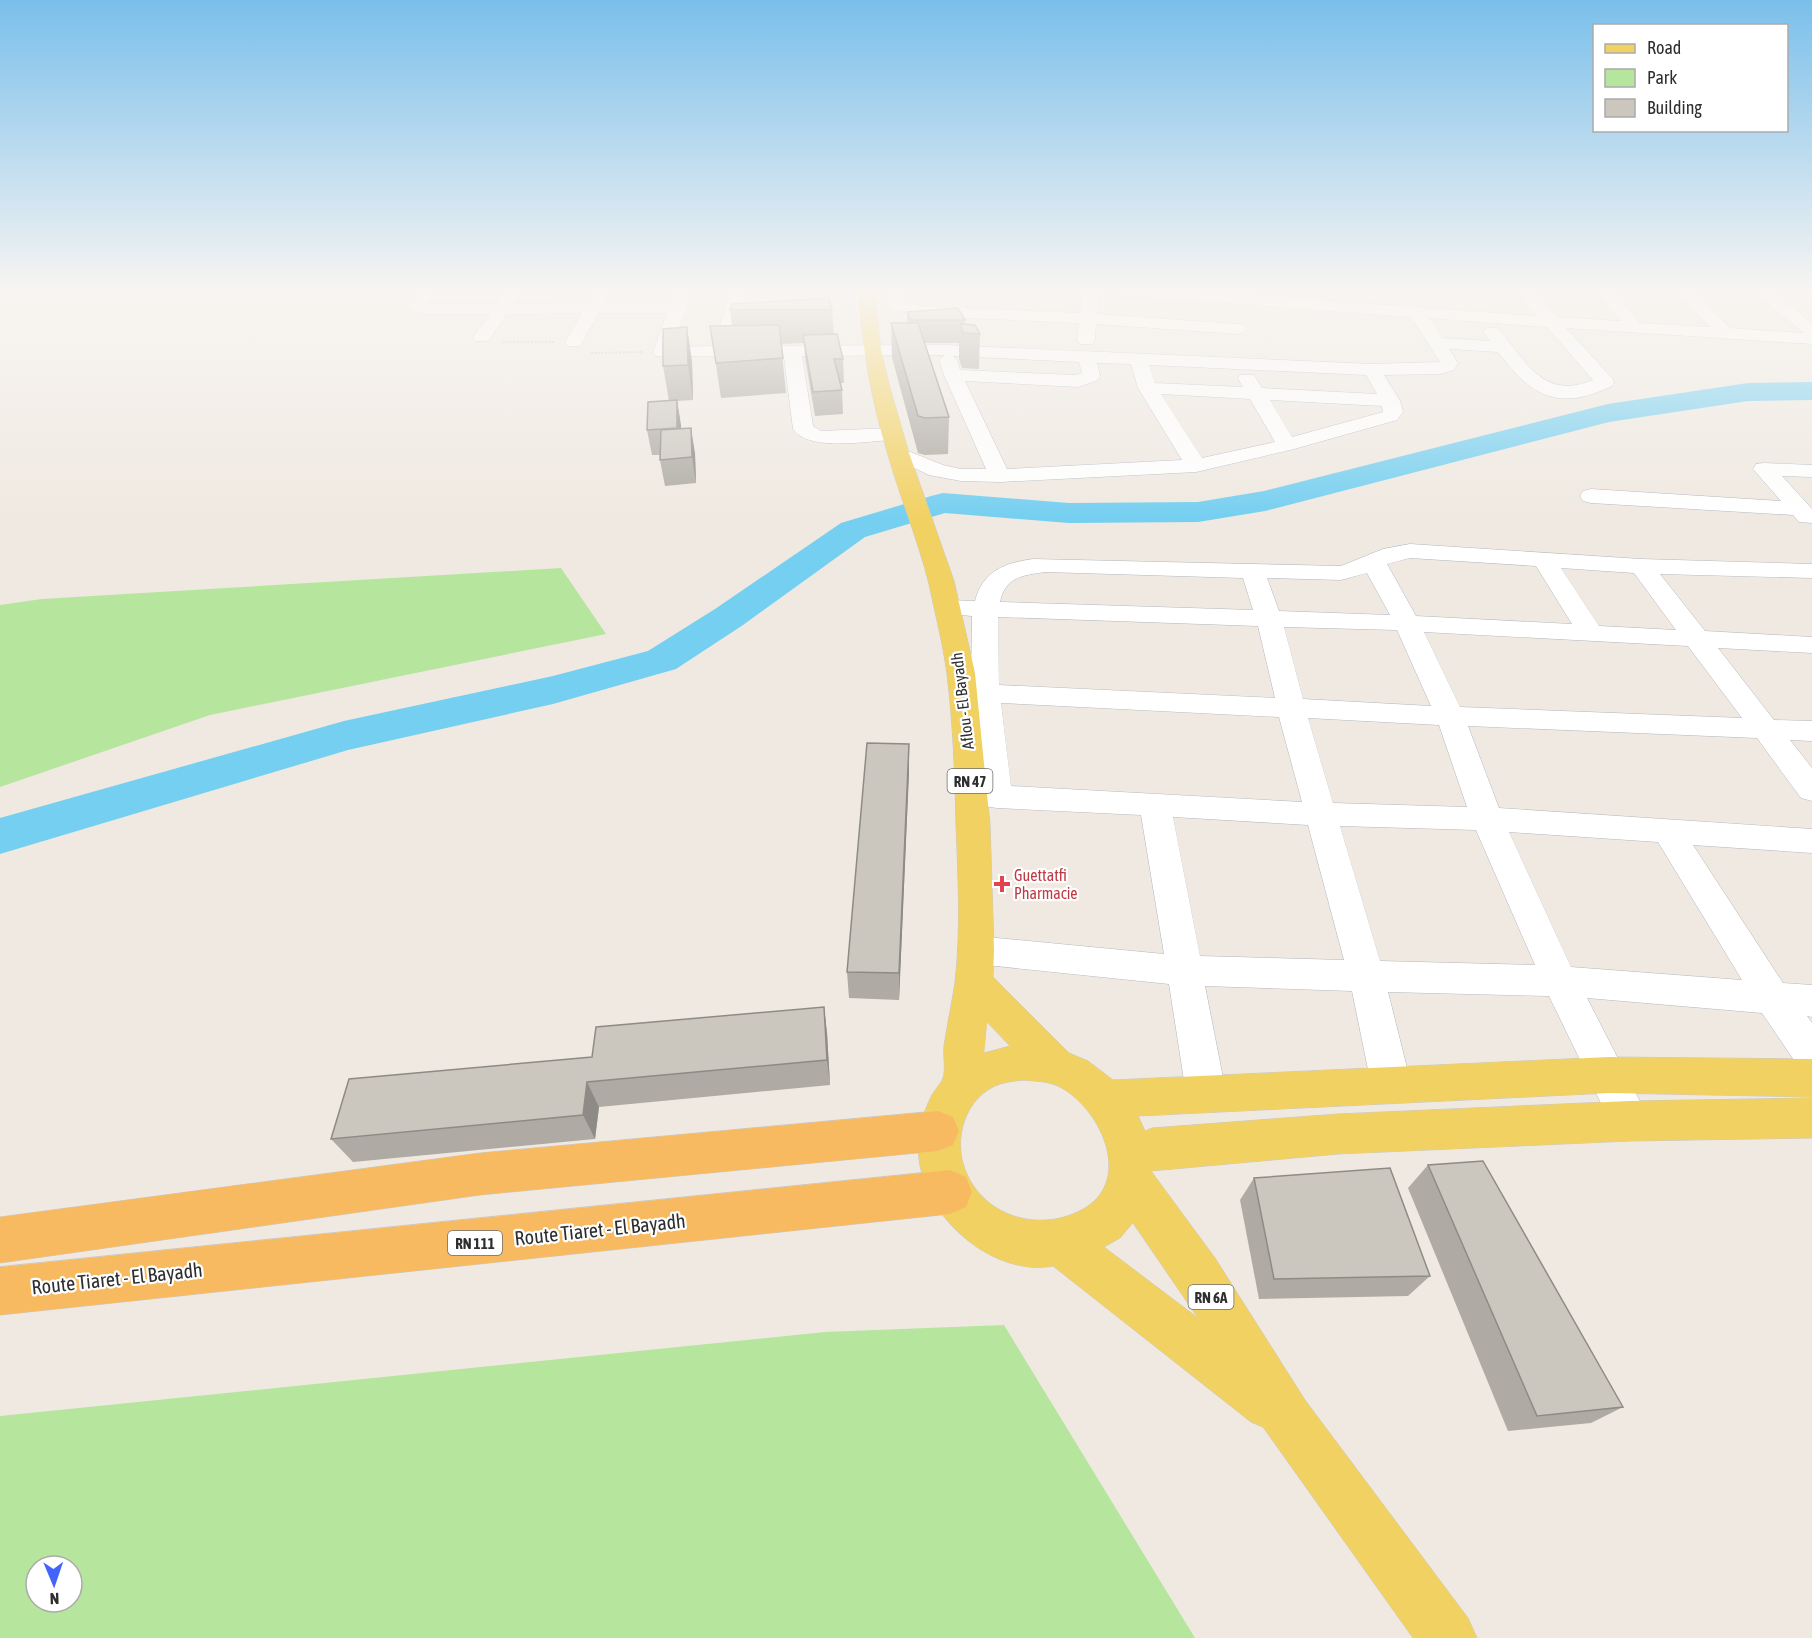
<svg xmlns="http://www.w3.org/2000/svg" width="1812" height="1638" viewBox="0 0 1812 1638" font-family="'Asap Condensed',sans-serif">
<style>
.green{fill:#b6e59e;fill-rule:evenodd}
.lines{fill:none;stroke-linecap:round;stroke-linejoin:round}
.river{fill:#75cff0;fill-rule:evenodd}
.minor-casing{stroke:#b4b7c1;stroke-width:1}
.primary-casing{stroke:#c9c9c9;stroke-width:1}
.trunk-casing{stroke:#c9c9c9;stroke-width:1}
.path{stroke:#c9c9c9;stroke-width:2;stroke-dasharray:2 1.5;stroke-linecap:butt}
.minor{fill:#fff;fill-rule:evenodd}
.primary{fill:#f2d163;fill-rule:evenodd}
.trunk{fill:#f8ba60;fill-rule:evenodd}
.wall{fill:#afaba4}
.shaded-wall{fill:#8e8b86}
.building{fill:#cbc7bf;stroke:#8e8b86;stroke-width:1.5}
.health-dot{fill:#e0444e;stroke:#fff;stroke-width:2}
.labels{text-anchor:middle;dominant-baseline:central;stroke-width:4.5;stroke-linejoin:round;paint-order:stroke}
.shield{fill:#fff;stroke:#6d6d6d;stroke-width:1.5}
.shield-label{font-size:15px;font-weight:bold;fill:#2e2e2e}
.street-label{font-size:16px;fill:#2e2e2e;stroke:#fff}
.health-label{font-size:16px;fill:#be3a42;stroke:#fff;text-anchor:start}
.near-street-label{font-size:20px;fill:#2e2e2e;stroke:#fff}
</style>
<rect width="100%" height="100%" fill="#efe9e1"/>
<g class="green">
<path d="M561,568L606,634L210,715L0,787V605L42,599Z"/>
<path d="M1004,1325L1195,1638H0V1416L825,1332ZM36,1566H72V1602H36Z"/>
</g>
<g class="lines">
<path class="river" d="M1812,382V400L1748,401L1609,422L1265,511L1198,522L1069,523L945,513L865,537L743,625L676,669L553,704L348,750L0,854V818L344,721L553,676L648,651L715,609L841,523L931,496L943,493L1069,503L1198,502L1264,491L1608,404L1748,383Z"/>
<defs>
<g id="minor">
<path d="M421,290H437L427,304H497L505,293L511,291L519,296L514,304L587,303L598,290L607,291L609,294L604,303H671L676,290H692L673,347L713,346L732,290H748L731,346L946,345L1372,364L1440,362L1411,317L1117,295L1109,290H1182L1537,316L1515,290H1532L1557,317L1621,321L1596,290H1612L1640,323L1710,327L1675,290H1692L1730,328L1804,333L1752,290H1770L1812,323V344L1566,328L1612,378L1614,382L1612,386C1558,412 1531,396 1498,352L1449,349L1458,363L1454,370L1440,374L1384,375L1400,401L1403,412L1397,420L1294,449L1196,472L1000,482L961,481L929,475L891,457L888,453L891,449L898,447L943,465L961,469H986L944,375L939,360L945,355L802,356L813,426L821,431L892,428L899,430L902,434L899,438L892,440C867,441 809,452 793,429L784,357L656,356L653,352L667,313H599L580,346H568L565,342L582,313L507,314L488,341H476L473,337L490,314H426L411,311L409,307ZM1429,318L1547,327L1593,380C1543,401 1525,360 1498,328H1486L1483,332L1490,341L1442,338ZM953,356L1079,362L1082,373L1076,375L960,370L957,360ZM1097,363L1131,364L1138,388L1182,460L1007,469L965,381L1078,387L1098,380L1100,376ZM1149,365L1366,375L1377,394L1262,388L1254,375H1240L1238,379L1243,387L1155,383ZM1161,394L1250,399L1275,442L1202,458ZM1270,400L1382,406L1383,412L1292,437Z"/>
<path d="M886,290H902L904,302L921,306L1080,313L1083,290H1099L1097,314L1237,324L1243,325L1246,329L1243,333L1237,334L1096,324L1095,340L1092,344H1080L1077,340L1079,323L920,316L892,309L888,302Z"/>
<path d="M1764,463L1812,465V477L1782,476L1812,509V523L1799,522L1793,515L1591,503L1583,501L1580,496L1583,491L1591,489L1781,501L1753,469L1756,464Z"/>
<path d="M1410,544L1641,559L1812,564V578L1660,574L1705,631L1812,637V653L1718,648L1774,720L1812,721V741L1790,740L1812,768V801L1801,798L1757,738L1468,726L1499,808L1812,829V853L1693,845L1783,983L1812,985V1017L1807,1016L1812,1023V1071L1798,1066L1762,1013L1587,998L1650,1121L1644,1134L1630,1140L1616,1134L1549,996L1388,992L1411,1084L1405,1097L1391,1102L1377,1097L1371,1084L1352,991L1205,986L1226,1093L1220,1106L1206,1111L1192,1106L1186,1093L1169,984L976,964L964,960L958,950L964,940L976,936L1164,954L1141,815L997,808L964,803L960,795L964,787L980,784L972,701L958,698L954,692L958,686L971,683L972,616L938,613L934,608L938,603L947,600L975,601C983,571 1004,563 1033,559L1341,566L1383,549ZM1410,558L1536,566L1572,624L1416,616L1387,564ZM1561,568L1634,573L1676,630L1599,626ZM1046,572L1243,578L1253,610L1000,602C1005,577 1023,575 1046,572ZM1367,573L1390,615L1279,611L1267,578L1341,580ZM998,617L1258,626L1275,698L999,685ZM1284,627L1397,630L1431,706L1303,699ZM1424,632L1688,646L1742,718L1460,707ZM1001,703L1279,717L1302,802L1011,786ZM1308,718L1439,725L1467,807L1333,803ZM1173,817L1308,825L1344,960L1200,956ZM1340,826L1476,830L1535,965L1380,961ZM1509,832L1658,842L1742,980L1571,967Z"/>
</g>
<path id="primary" d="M858,290H874L881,350L890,388L909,453L954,581L975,673L990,824L994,950L993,977L1069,1053L1088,1061L1113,1080L1609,1057L1812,1059V1097L1609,1093L1138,1116L1145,1131L1152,1128L1338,1114L1630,1101L1812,1098V1138L1630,1141L1338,1154L1151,1171L1215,1258L1305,1400L1468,1618L1477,1638H1413L1263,1427L1251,1422L1053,1266C1000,1276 940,1230 924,1180C914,1152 918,1123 931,1097C934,1090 941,1084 943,1078C946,1069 943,1056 944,1046C947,1025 952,1003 955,982C961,931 958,876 956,825C955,775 953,723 947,674C943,644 935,613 929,584C918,540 900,497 888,455C871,400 862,346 858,290ZM987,1022L1010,1046L984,1053ZM1022,1080C1033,1081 1047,1081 1058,1086C1099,1106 1134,1178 1085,1208C1043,1233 986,1219 966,1172C952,1140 965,1096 1000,1084C1007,1082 1015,1081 1022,1080ZM1133,1223L1198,1318L1104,1247L1120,1238Z"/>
<g id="trunk">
<path d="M938,1111L953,1117L959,1131L953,1145L938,1151L480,1195L0,1263V1217L480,1153Z"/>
<path d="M950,1170L966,1177L972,1192L966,1207L950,1214L0,1315V1267Z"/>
</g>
</defs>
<use href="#minor" class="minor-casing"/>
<use href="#primary" class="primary-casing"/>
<use href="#trunk" class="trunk-casing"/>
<g class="path">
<path d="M503,342H555"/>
<path d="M591,353L643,352"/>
</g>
<use href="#minor" class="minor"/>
<use href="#primary" class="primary"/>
<use href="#trunk" class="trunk"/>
</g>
<g class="wall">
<path d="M730,310H832L834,335L843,359L844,383H840L842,390L843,414L815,416L805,358L804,343L781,344L786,393L721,398L710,326H732Z"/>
<path d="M907,312L965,320V325L980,334L979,369L962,368L959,359V343H924L949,417L948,454L925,455L918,453L892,358L891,323H907Z"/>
<path d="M687,327L692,362L693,400L677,401L681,428L695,453L696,483L665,486L660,460V455H652L647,430L669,401L663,366Z"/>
<path d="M909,744V772L899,1000L849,998L847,972Z"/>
<path d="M824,1007L827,1033L830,1085L599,1107L595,1139L353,1162L331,1139L592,1057Z"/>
<path d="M1428,1165L1623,1407L1591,1423L1508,1431L1408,1188Z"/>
<path d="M1254,1178L1430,1276L1408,1296L1259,1299L1240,1200Z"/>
</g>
<g class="shaded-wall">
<path d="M687,327L692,362L693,400L688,365Z"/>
<path d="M677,400L681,425L682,453L677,428Z"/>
<path d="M691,428L695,453L696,483L692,457Z"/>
<path d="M909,744V772L899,1000V973Z"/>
<path d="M824,1007L827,1033L830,1085L827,1060Z"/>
<path d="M587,1082L599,1107L595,1139L583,1115Z"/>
</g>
<g class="building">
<path d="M829,298L832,310H730L732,304Z"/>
<path d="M958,308L965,320H911L907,312Z"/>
<path d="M891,323H918L949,417L925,418L918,416Z"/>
<path d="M960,324L975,325L980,334L963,333Z"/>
<path d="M779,325L783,358L716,363L710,326Z"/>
<path d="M687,327L688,365L663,366V329Z"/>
<path d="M837,334L843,359H834L842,390L813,392L803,335Z"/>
<path d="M677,400V428L647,430L648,402Z"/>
<path d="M691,428L692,457L660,460L661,430Z"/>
<path d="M867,743L909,744L899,973L847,972Z"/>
<path d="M824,1007L827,1060L587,1082L583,1115L331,1139L349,1079L592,1057L596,1027Z"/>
<path d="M1483,1161L1623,1407L1537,1416L1428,1165Z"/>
<path d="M1390,1168L1430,1276L1274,1279L1254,1178Z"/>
</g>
<linearGradient id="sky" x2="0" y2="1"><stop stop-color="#7abfeb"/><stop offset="0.56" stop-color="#f8f5f2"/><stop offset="1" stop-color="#f8f5f2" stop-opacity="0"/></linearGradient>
<rect width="1812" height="519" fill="url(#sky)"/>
<path class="health-dot" d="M999 875h6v6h6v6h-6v6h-6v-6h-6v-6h6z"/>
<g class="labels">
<g class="shield">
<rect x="947.5" y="769" width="45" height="24" rx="4.5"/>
<rect x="448" y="1231" width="54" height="24" rx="4.5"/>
<rect x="1188.5" y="1285" width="45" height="24" rx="4.5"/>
</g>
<g class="shield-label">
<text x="970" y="781">RN 47</text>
<text x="475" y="1243">RN 111</text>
<text x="1211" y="1297">RN 6A</text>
</g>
<g class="street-label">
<text transform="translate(962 701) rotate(-97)">Aflou - El Bayadh</text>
</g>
<g class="health-label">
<text x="1014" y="875">Guettatfi<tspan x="1014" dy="18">Pharmacie</tspan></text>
</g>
<g class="near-street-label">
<text transform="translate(600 1229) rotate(-6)">Route Tiaret - El Bayadh</text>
<text transform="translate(117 1278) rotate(-6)">Route Tiaret - El Bayadh</text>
</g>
</g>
<rect x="1593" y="24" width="195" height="108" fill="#ffffff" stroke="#ababab" stroke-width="1.5"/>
<rect x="1605" y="44" width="30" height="9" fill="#f2d163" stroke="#ababab" stroke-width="1.5"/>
<text x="1647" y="54" font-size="18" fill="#2e2e2e">Road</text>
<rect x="1605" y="69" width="30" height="18" fill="#b6e59e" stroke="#ababab" stroke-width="1.5"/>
<text x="1647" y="84" font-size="18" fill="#2e2e2e">Park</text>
<rect x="1605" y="99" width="30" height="18" fill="#cbc7bf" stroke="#ababab" stroke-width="1.5"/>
<text x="1647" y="114" font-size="18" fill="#2e2e2e">Building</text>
<g transform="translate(54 1584) rotate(178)"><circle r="28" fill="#ffffff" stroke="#ababab" stroke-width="1.5"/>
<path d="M0-4.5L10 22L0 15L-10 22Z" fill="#4264fb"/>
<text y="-9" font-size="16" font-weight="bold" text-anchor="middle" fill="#2e2e2e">N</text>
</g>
</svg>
